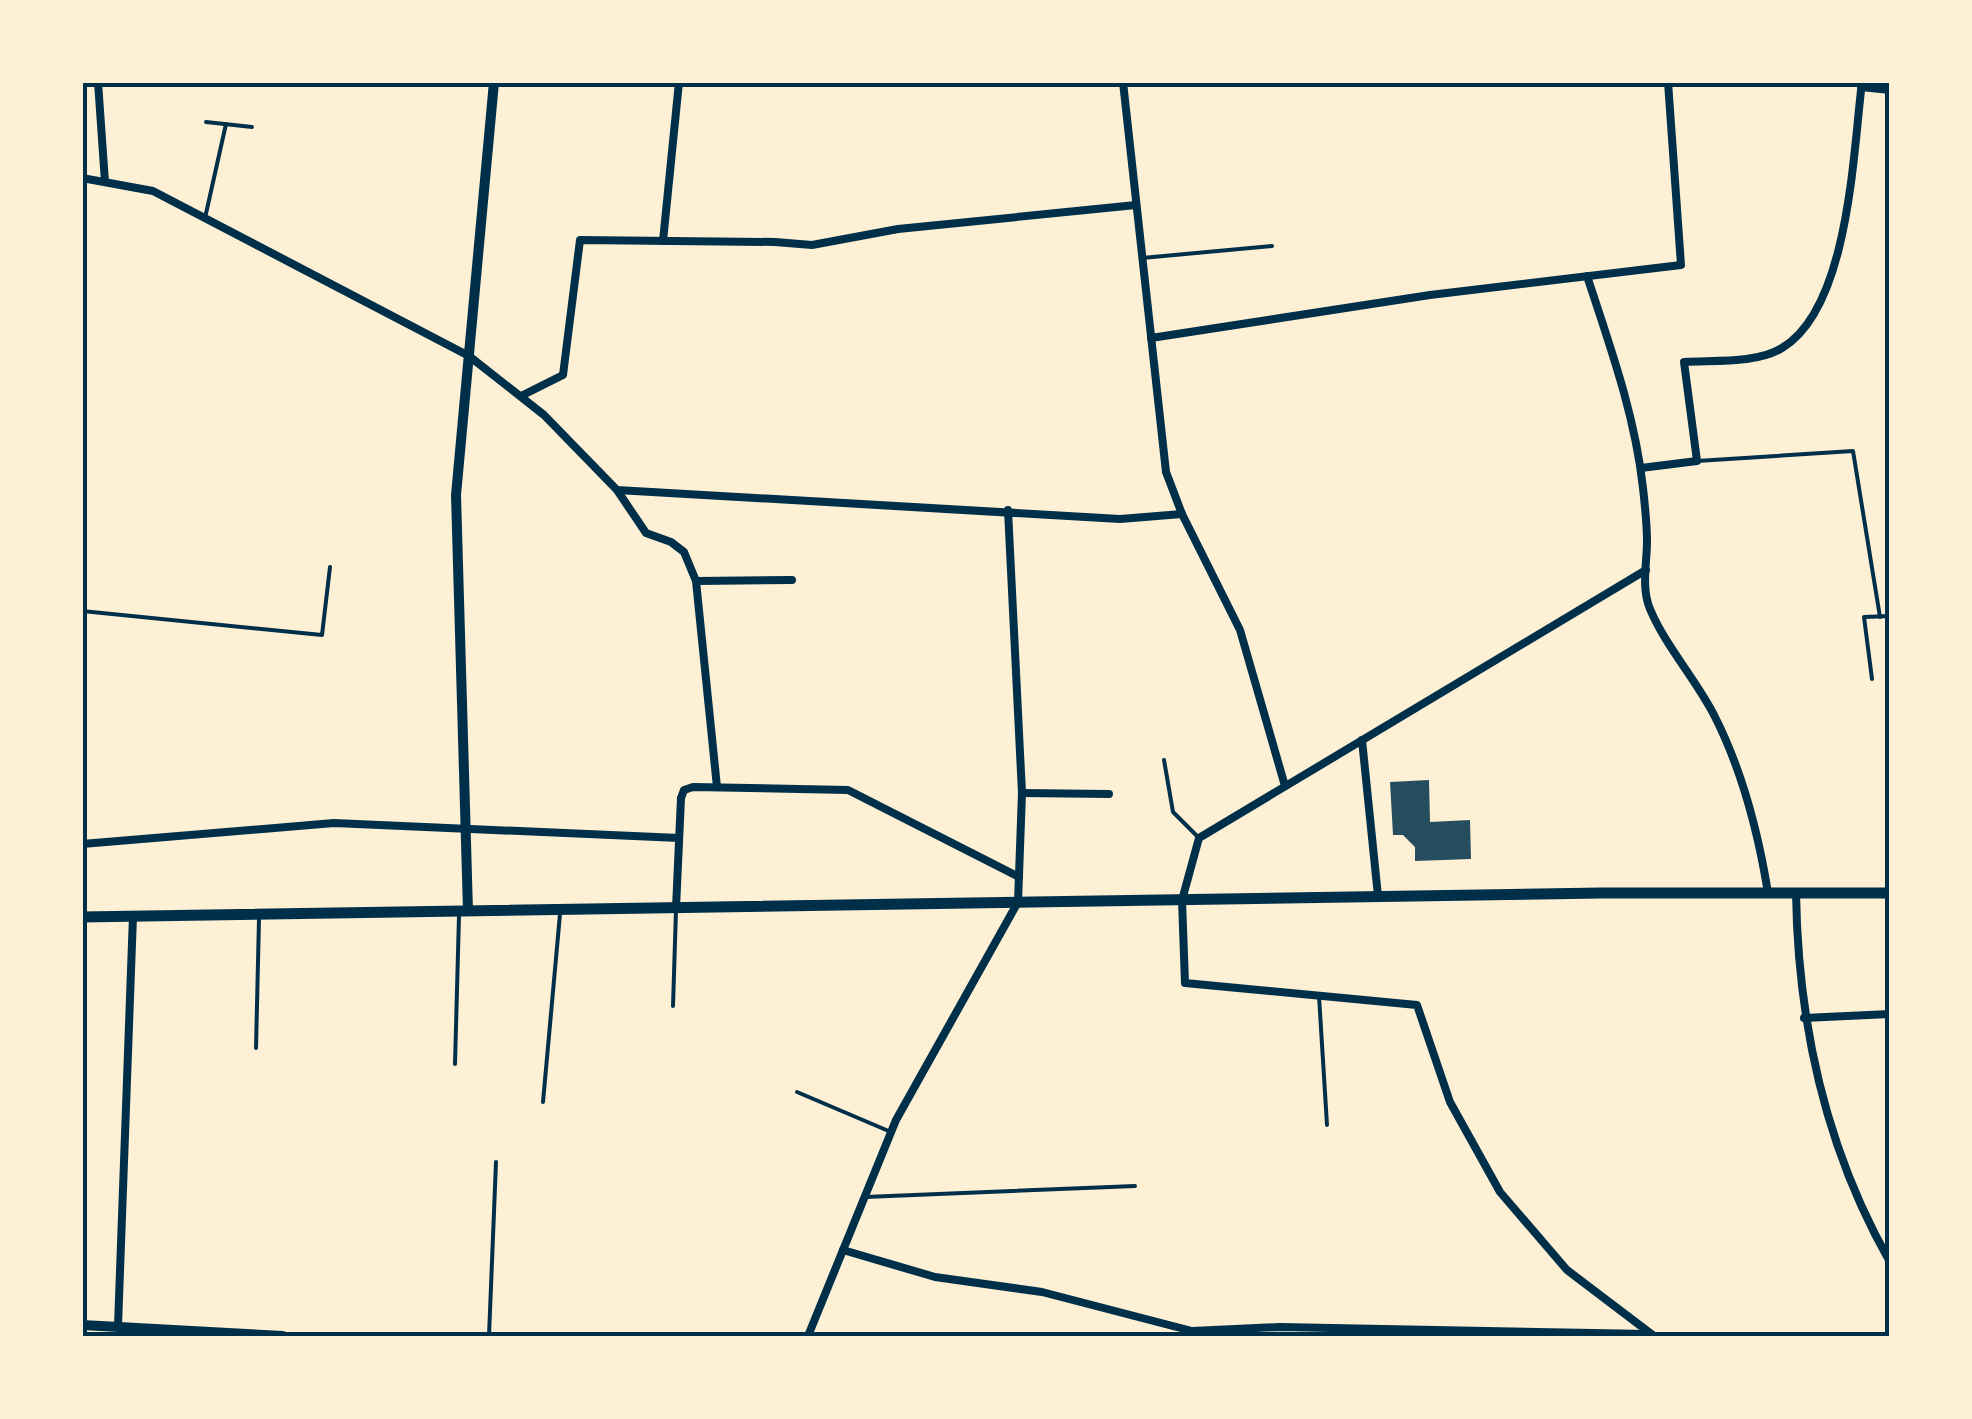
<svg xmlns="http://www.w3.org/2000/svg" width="1972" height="1419" viewBox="0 0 1972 1419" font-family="Montserrat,sans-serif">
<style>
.building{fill:#264d5e}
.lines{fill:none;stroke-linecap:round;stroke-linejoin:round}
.service{stroke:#003049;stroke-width:4}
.minor{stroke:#003049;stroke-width:8}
.tertiary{stroke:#003049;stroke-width:10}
.secondary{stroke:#003049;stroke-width:11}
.neatline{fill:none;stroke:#003049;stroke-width:4}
</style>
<rect width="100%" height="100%" fill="#fdf0d5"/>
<path class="building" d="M1429,780L1430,822L1470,820L1471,859L1415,861V847L1403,835H1393L1390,782Z"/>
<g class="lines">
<g class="service">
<path d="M821,84V82"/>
<path d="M206,122L252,127"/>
<path d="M205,218L226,124"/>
<path d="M1142,258L1272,246"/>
<path d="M1697,461L1853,451L1880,617"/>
<path d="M82,611L322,635L330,567"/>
<path d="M1872,679L1864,617L1890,616"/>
<path d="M1164,760L1173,812L1199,838"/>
<path d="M1319,996L1327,1125"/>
<path d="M673,1006L676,910"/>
<path d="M256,1048L259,919"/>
<path d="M455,1064L459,916"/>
<path d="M797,1092L891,1132"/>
<path d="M543,1102L560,914"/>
<path d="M865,1197L1135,1186"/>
<path d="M489,1336L496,1162"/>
</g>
<g class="minor">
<path d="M98,82L105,182"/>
<path d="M1123,82L1166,472L1182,514L1240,630L1285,786"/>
<path d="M1861,87L1890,90"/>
<path d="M82,178L153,191L469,356L544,415L617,490L1120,519L1182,514"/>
<path d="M663,241L679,82"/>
<path d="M1587,276C1610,346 1635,415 1643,488C1645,506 1647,524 1647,541C1647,563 1641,588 1650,609C1665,645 1694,677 1713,713C1742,769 1758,831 1768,893"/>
<path d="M1151,338L1430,295L1681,265L1668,82"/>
<path d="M521,396L563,375L580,240L775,242L812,245L898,229L1136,205"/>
<path d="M1641,468L1697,461L1684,362C1713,360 1756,364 1782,348C1849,308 1853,153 1862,82"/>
<path d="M617,490L646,533L671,542L684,552L696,581L717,787"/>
<path d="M1646,570L1199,838L1182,900L1185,983L1417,1005L1450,1102L1500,1192L1567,1270L1654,1336"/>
<path d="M696,581L792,580"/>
<path d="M1362,740L1378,896"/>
<path d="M1022,793L1109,794"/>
<path d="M82,844L334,823L679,838"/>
<path d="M1796,893C1798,1023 1825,1148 1890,1262"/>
<path d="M676,908L681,798L684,790L693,787L848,790L1019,877"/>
<path d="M1804,1018L1890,1014"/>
<path d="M843,1250L935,1277L1042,1292L1192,1331L1280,1327L1648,1334"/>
<path d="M118,1326L133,916"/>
<path d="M808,1336L896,1120L1018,902L1022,793L1008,510"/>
</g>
<g class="tertiary">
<path d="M468,911L456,495L494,82"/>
<path d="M82,1325L283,1336"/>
</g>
<path class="secondary" d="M82,917L1601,893H1890"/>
</g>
<rect width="1972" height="1419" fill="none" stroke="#fdf0d5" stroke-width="170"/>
<rect x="85" y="85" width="1802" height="1249" class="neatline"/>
</svg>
